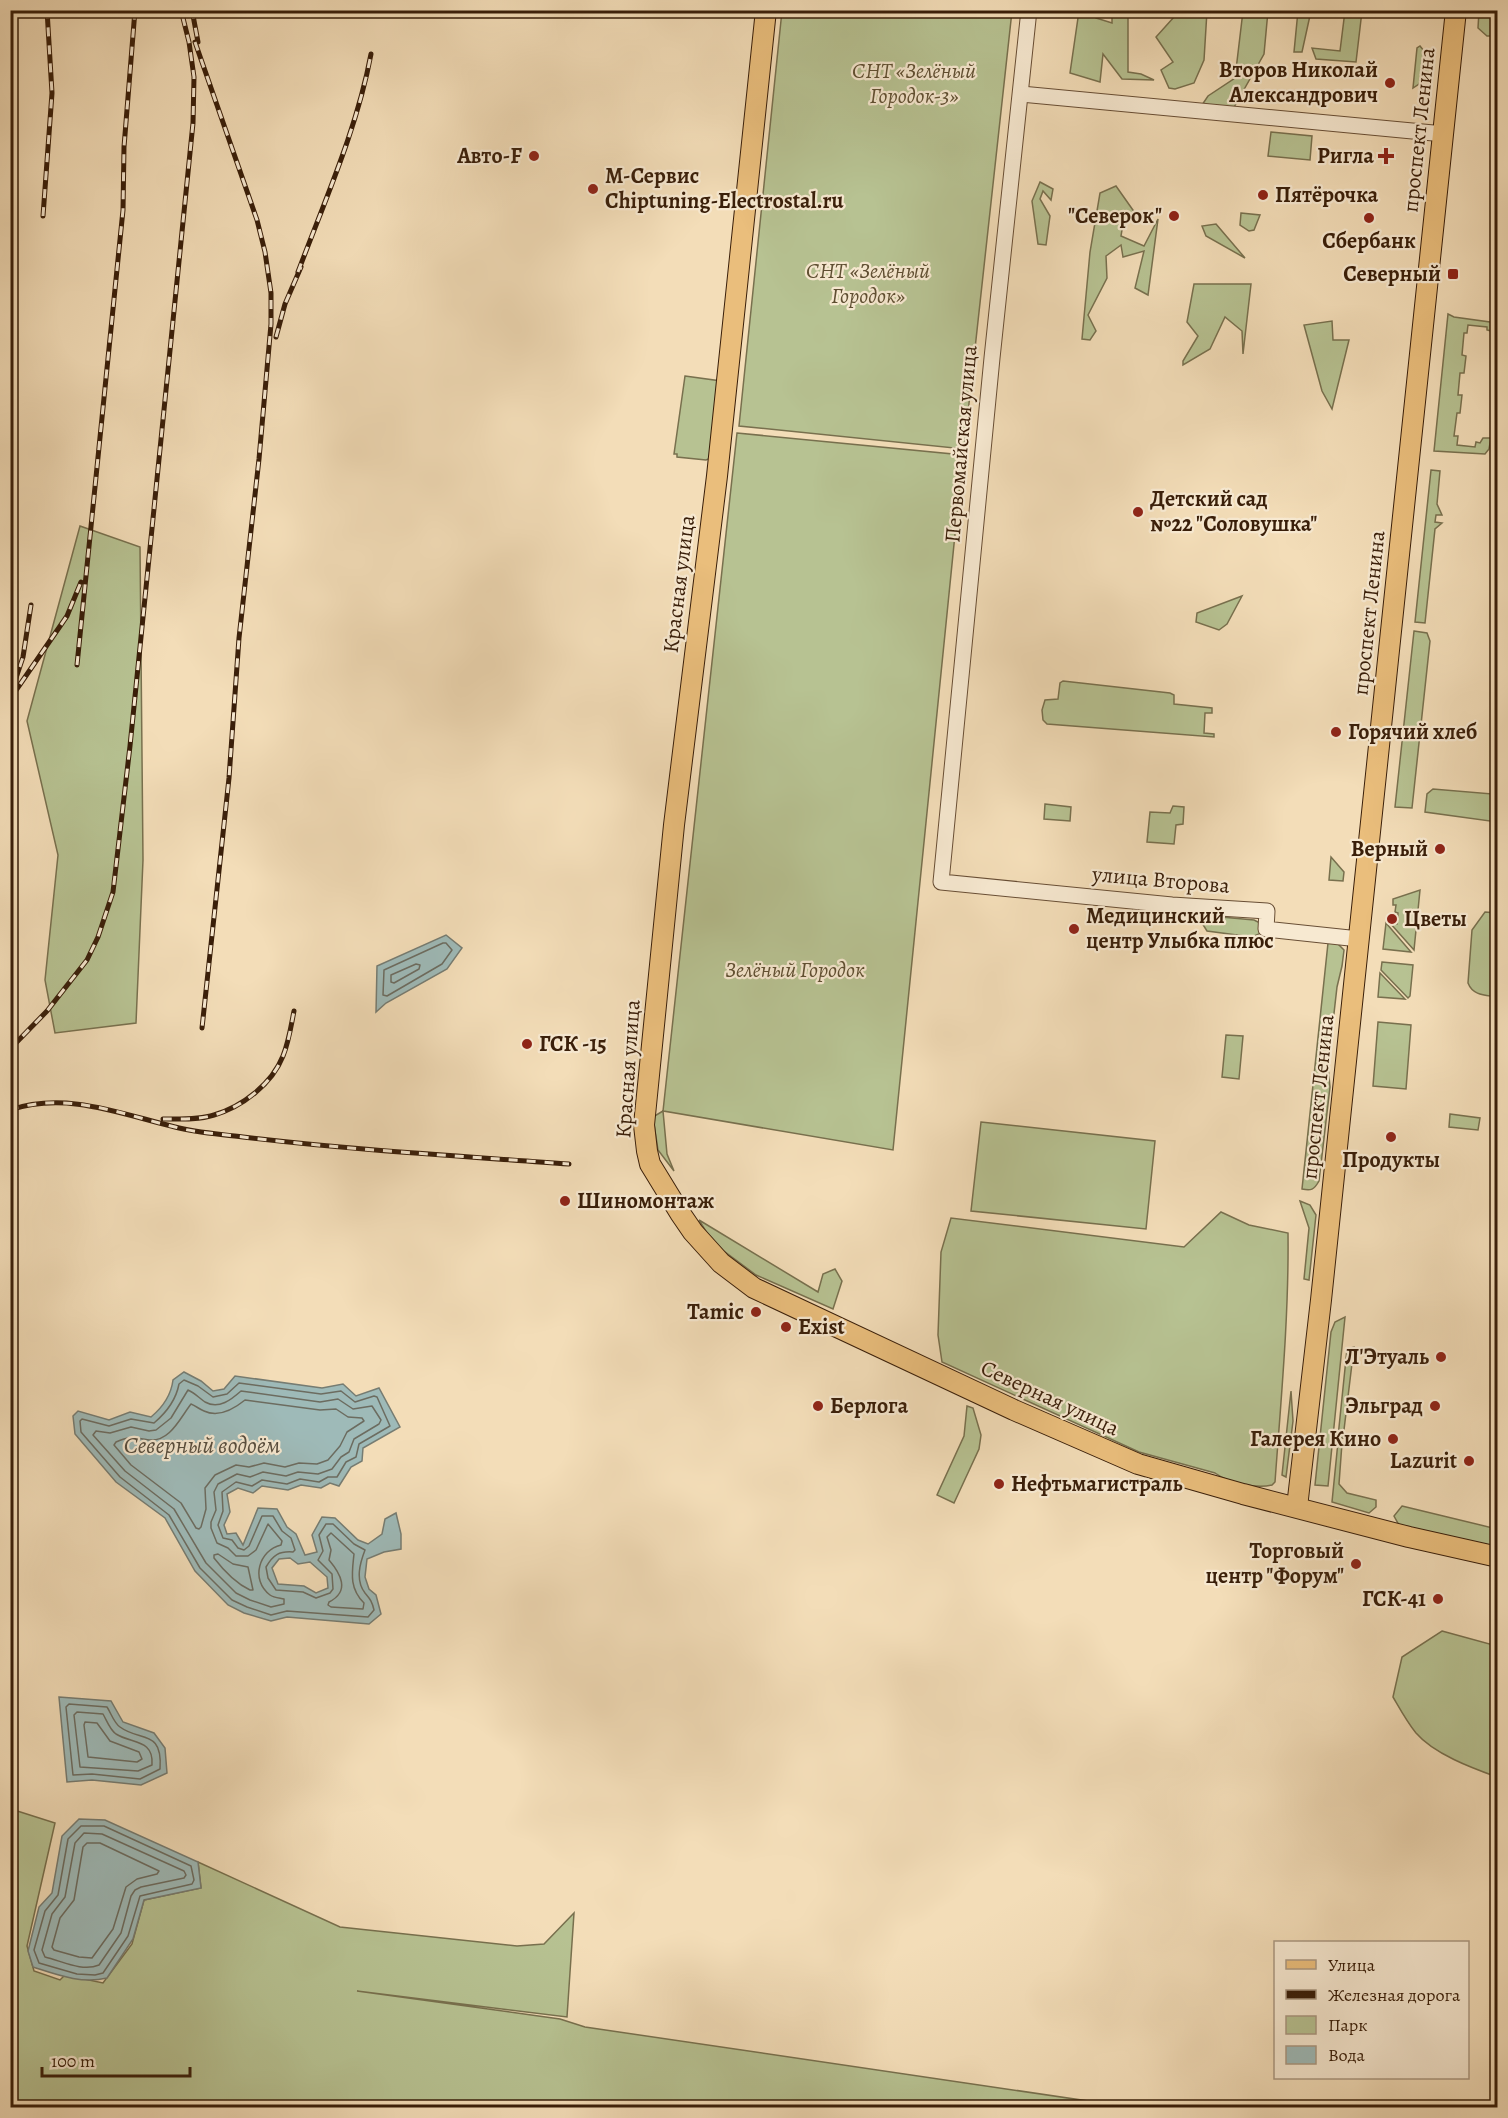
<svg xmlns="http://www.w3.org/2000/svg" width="1508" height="2118" viewBox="0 0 1508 2118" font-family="Alegreya,serif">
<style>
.green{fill:#b7c292;stroke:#78704e;stroke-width:1.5}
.water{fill:#9ebab8;stroke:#767c72;stroke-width:1.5;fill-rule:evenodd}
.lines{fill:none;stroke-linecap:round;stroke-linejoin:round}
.shore{stroke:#6c6c60;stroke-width:1.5}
.minor-casing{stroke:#684e35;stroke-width:17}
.major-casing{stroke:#391e09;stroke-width:22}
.minor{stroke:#f7e9d1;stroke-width:15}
.major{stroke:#eabe7c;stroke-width:20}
.rail-casing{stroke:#391e09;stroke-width:5}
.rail{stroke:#f7e9d1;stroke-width:3;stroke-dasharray:9;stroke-linecap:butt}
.poi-dot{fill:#8f2418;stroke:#f7e9d1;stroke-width:2}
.labels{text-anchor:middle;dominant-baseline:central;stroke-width:4.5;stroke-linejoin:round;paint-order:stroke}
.poi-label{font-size:22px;font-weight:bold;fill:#391e09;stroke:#f7e9d1;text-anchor:end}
.park-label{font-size:22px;font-style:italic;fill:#5f4f32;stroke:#f7e9d1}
.street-label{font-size:22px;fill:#391e09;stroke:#f7e9d1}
.water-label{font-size:24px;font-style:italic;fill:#574d3e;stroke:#f7e9d1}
</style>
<rect width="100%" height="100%" fill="#f3ddb8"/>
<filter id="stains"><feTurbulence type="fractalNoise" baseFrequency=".00333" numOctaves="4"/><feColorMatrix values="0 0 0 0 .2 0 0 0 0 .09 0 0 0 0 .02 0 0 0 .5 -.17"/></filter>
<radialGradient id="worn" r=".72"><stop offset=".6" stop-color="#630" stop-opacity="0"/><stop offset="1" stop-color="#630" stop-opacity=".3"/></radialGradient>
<g class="green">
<path d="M782,11H1012L964,449L739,426Z"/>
<path d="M1079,11H1098L1096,18L1112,23V11H1128V72L1141,74L1154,80L1122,79L1103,54L1100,82L1070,73Z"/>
<path d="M1168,11H1207L1204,60L1194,83L1175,89L1169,88L1161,70L1173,62L1156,37L1174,17Z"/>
<path d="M1243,11H1268L1264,54L1233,109L1202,105L1208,96L1235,78Z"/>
<path d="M1298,11H1311L1302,52H1294Z"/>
<path d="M1345,11H1362L1356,62L1316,59L1312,48L1340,51Z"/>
<path d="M1479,11H1497V36H1487L1478,28Z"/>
<path d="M1420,46L1432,61L1431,76L1413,88L1417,48Z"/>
<path d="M1271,132L1312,136L1310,160L1268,156Z"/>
<path d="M1040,182L1053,189L1051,200L1043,191L1040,199L1050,216L1046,245L1038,244L1032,201Z"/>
<path d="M1116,186L1135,213L1123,224L1121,236L1144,246L1158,219L1148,295L1135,288L1144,251L1123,257L1121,245L1106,256L1107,278L1088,315L1096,331L1090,340L1082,339L1090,252L1100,193Z"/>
<path d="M1241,213L1260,215L1254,230L1249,231L1240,225Z"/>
<path d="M1216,224L1245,258L1206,236L1202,226Z"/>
<path d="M1194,284H1251L1243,354L1242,331L1225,317L1210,349L1183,365V361L1198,336L1187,322Z"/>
<path d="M1448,314L1454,317L1497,323V338L1493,337L1491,331L1487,330V327L1468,325L1467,333H1464L1462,355L1466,356L1464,373H1460L1458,395H1462L1460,413H1457L1454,436H1458L1457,445L1475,447L1476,442L1480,443L1483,438H1491L1489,449L1485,454L1434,451Z"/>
<path d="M1332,321L1333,340H1349L1332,409L1322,391L1304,325Z"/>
<path d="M685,376L721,381L711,458L706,460L677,457V454H674Z"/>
<path d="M737,433L963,455L893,1150L663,1111L667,1154L674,1171L658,1150L653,1117L663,1111Z"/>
<path d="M1431,470L1440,471L1437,504L1442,515H1436L1435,522L1442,523L1435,529L1425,623L1415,622Z"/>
<path d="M80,526L140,547L143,860L136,1023L55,1033L45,980L58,855L27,721Z"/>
<path d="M1242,596L1227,624L1219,630L1196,622L1197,613Z"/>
<path d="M1414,631L1427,633L1430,641L1412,808L1395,807Z"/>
<path d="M1063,681L1170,693L1174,695V704L1212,708V713H1205L1204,733L1214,734V737L1047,724L1043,720L1042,710L1045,700L1058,699L1060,683Z"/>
<path d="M1497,728V822L1425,812L1427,794L1433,789L1492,794Z"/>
<path d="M1045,804L1071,807L1070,821L1044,819Z"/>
<path d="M1173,806L1184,807L1183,824L1176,825L1174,844L1147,842L1150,812L1170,813Z"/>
<path d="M1331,857L1344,872L1343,881L1329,880Z"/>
<path d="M1420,890L1414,950L1390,923L1397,924L1398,913L1395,912L1396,905H1393V899Z"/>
<path d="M1485,912L1497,913V997C1486,995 1473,996 1468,983L1472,930Z"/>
<path d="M1210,916L1254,920L1260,923L1261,930L1259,934L1252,937L1207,931L1202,923L1206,917Z"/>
<path d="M1386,923L1411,952L1383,949Z"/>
<path d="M1328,943H1337L1344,950L1342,966L1337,987L1328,1066L1330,1087L1319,1181C1314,1190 1311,1191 1302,1189Z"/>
<path d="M1382,962L1413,965L1410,996L1408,998L1381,970Z"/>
<path d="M1380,973L1405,999L1378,997Z"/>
<path d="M1378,1022L1411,1025L1406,1089L1373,1086Z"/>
<path d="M1226,1035L1243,1036L1239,1079L1222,1077Z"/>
<path d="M1450,1114L1480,1118L1478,1130L1449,1127Z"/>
<path d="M981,1122L1155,1141L1146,1229L971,1211Z"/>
<path d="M1300,1201L1310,1205L1316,1215L1309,1280L1304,1279L1309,1228Z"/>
<path d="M1221,1212L1249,1225L1288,1233C1289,1316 1281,1399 1275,1482L1272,1485C1256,1489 1229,1483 1215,1473L1139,1452L942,1362L938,1335L941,1252L951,1218L1184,1247Z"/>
<path d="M699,1220L818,1292L823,1274L835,1269L842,1281L833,1309L756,1275L713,1243Z"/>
<path d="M1345,1317L1328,1486L1315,1485L1331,1332L1335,1322Z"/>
<path d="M1354,1347L1343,1438L1338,1437L1347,1349Z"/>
<path d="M1291,1391L1293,1421L1286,1477L1282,1475Z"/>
<path d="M967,1406L973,1408L981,1435L979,1449L954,1503L937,1495L964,1436Z"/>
<path d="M1338,1442L1342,1443L1339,1484L1347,1493L1376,1500V1507L1369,1513L1332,1502Z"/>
<path d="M1402,1506L1497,1529V1547L1399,1525L1394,1516Z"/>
<path d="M1442,1631L1497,1646V1777C1472,1768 1434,1754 1416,1733C1407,1722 1400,1709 1393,1697L1402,1657Z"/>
<path d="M11,1809L55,1823L27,1946L34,1971L60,1980L65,1975L103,1983L132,1944L144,1900L201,1888L198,1862L340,1927L517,1946L544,1944L574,1913L567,2017L357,1991L560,2019L585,2027L1129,2107L11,2108Z"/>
</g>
<g class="water">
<path d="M446,935L462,948L447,969L386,1003L376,1012L377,966Z"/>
<path d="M184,1372L201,1381L213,1391L224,1389L235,1376L322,1388L343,1384L356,1396L379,1388L400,1427L363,1448L362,1461L351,1467L339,1486L330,1483L321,1488L301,1485L288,1490L262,1486L253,1493L238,1488L227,1494L230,1512L224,1525L227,1534L236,1533L243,1545L258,1508L277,1509L287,1527L296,1534L305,1555L317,1552L312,1535L322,1517L335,1518L358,1540L368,1544L382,1534L385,1519L396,1513L401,1534V1549L384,1552L367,1559L365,1577L369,1589L376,1595L381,1614L369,1624L287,1617L271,1621L244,1613L228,1605L195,1571L165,1518L116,1482L75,1434L73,1416L78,1411L109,1420L130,1412L151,1417C163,1407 171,1396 173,1380ZM290,1558L298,1564L310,1562L327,1577L328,1588L316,1593L304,1586L278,1584L272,1568L279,1559Z"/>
<path d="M59,1697L111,1701L123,1722L154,1733L165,1748L167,1773L141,1785L92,1780L67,1782Z"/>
<path d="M79,1819L105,1820L198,1862L201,1888L144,1900L133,1939L107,1978C81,1984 58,1975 33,1967L28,1951L39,1907L52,1893L62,1836Z"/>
</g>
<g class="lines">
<g class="shore">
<path d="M443,943H446L452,950L442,964L387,996L383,995L384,970Z"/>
<path d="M416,964L420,965L419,969L394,983L391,982V975Z"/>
<path d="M184,1380L198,1386L213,1397L227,1394L239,1383L321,1394L341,1391L355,1402L374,1396L377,1397L390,1426L359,1444L356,1457L346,1462L337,1477H328L319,1482L300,1479L287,1484L262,1480L252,1486L236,1482L222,1492L223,1511L218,1525L223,1538L232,1540L238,1548L244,1550L249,1546L262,1516H273L282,1531L291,1538L295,1550L293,1552C279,1551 273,1555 266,1567L268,1578L276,1590L303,1592L316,1598L330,1593L333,1589L332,1574L318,1560L323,1551L319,1535L326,1524H333L354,1544L365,1550C360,1563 355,1580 365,1593C370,1599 372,1601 374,1610L368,1617L287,1611L271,1615L247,1607L232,1600L200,1568L169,1515L120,1477L81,1432L80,1421L82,1419L109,1426L131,1419L154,1423C167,1412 176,1400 179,1384Z"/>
<path d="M188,1390C195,1393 199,1398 205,1402C219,1410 232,1399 241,1391L320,1402L338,1399L353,1409L372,1406L381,1420L379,1424L354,1439L349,1452L341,1457L332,1469L318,1474L298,1472L286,1476L263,1472L250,1477L237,1474L218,1484L214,1492L216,1510L211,1522V1528L217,1543L228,1548L236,1556H248L256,1550L268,1524L282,1541L281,1545C259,1550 250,1580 270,1595C274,1598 280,1598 284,1599V1604L271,1607L250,1600L236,1593L206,1563L174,1509L125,1471L93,1435L96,1431L110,1433L131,1427L149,1431L156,1430L171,1418Z"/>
<path d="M245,1400L320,1410L336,1409L348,1417L362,1418L364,1421L347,1432L340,1446L328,1460L317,1464L299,1463L285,1467L264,1463L249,1467L236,1465L215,1475L205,1488L206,1509L201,1527L199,1529L196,1528L181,1503L131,1465L114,1445L116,1442C133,1435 132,1438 149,1440C170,1442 180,1418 191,1404C196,1406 199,1409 204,1411C219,1418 234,1409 245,1400Z"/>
<path d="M331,1533L354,1554C352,1573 349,1588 364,1603L363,1609L331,1607L328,1605L329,1602C351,1591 340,1573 329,1560L331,1550L327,1537Z"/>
<path d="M218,1554L233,1564L248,1567L253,1590H250C235,1583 224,1571 214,1558V1555Z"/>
<path d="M69,1704L107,1707C111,1713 114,1723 120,1727C140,1742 163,1729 160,1769L140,1779L92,1774L73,1775L66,1707Z"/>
<path d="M77,1712L103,1714C107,1721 110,1730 116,1734C132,1744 154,1739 152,1765L138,1771L80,1767L74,1715Z"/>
<path d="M85,1722L97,1723L110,1741L139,1752L142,1759L137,1762L88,1757L84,1725Z"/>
<path d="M81,1826H104L191,1866L194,1880L192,1884L140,1896L128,1936L103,1973L95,1975L77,1974L39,1963L34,1950L45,1911L58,1895L68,1839Z"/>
<path d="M84,1833L102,1834L184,1871L186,1875L184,1878L141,1887L135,1890L131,1896L121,1933L99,1965C82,1972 62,1961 45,1957L42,1950L52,1914L65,1897L75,1843Z"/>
<path d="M87,1843H100L159,1871L157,1874L137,1879L126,1887L113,1929L92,1958L79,1957L54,1950L52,1947L60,1918L74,1900L83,1847Z"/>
</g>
<defs>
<g id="minor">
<path d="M1029,10L992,358L941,882L1172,905L1267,911L1266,929L1359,939"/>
<path d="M1021,94L1444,134"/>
</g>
<g id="major">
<path d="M766,10L717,476L674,825L644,1125L647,1151L650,1164L680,1213L693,1232L721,1263L754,1288L1014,1410L1138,1464L1243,1494L1409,1537L1498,1557"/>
<path d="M1297,1507L1321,1300L1456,10"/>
</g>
</defs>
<use href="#minor" class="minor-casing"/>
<use href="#major" class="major-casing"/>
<use href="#minor" class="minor"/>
<use href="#major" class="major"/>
<defs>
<g id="rail">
<path d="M192,10L198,42"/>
<path d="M195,42L257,220L265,252L271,293V324L259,459L239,638L229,778L202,1028"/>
<path d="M43,216L52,93L47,10"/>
<path d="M298,272C325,200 357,129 371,54"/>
<path d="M276,337L285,304L301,267"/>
<path d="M77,665L123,210L124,147L135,10"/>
<path d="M14,684L23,657L31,605"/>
<path d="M10,699L67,616L81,582"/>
<path d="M10,1049L47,1011L87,960L98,937L113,892L130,746L193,123L194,77L189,42L181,10"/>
<path d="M10,1110C66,1091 121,1114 175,1127C197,1133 221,1134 243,1137C351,1150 460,1156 569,1164"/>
<path d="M163,1119C179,1119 198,1120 214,1115C242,1107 272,1084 283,1056C289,1041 291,1026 294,1011"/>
</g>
</defs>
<use href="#rail" class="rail-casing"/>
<use href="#rail" class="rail"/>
</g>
<g class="poi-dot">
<circle cx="1390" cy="83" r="6"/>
<circle cx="534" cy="156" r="6"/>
<path d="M1383 147h6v6h6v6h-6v6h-6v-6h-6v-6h6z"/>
<circle cx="593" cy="189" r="6"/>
<circle cx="1263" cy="195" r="6"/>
<circle cx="1174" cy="216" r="6"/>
<circle cx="1369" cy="218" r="6"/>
<rect x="1447" y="268" width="12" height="12" rx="3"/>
<circle cx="1138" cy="512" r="6"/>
<circle cx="1336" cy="732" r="6"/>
<circle cx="1440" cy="849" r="6"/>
<circle cx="1392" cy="919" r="6"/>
<circle cx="1074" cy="929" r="6"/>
<circle cx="527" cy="1044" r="6"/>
<circle cx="1391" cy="1137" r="6"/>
<circle cx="565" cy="1201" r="6"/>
<circle cx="756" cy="1312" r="6"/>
<circle cx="786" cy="1327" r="6"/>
<circle cx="1441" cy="1357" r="6"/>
<circle cx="818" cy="1406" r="6"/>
<circle cx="1435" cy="1406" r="6"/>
<circle cx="1393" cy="1439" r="6"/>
<circle cx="1469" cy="1461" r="6"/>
<circle cx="999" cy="1484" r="6"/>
<circle cx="1356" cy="1564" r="6"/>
<circle cx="1438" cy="1599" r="6"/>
</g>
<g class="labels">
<g class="poi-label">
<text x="1378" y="70">Второв Николай<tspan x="1378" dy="25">Александрович</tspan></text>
<text x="522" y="156">Авто-F</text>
<text x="1374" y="156">Ригла</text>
<text x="605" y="176" text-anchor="start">M-Сервис<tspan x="605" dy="25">Chiptuning-Electrostal.ru</tspan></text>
<text x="1275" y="195" text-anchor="start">Пятёрочка</text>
<text x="1162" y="216">"Северок"</text>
<text x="1369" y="241" text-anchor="middle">Сбербанк</text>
<text x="1441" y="274">Северный</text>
<text x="1150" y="499" text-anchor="start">Детский сад<tspan x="1150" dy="25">№22 "Соловушка"</tspan></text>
<text x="1348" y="732" text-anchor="start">Горячий хлеб</text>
<text x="1428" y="849">Верный</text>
<text x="1086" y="916" text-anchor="start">Медицинский<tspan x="1086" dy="25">центр Улыбка плюс</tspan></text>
<text x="1404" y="919" text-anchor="start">Цветы</text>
<text x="539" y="1044" text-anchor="start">ГСК -15</text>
<text x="1391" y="1160" text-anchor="middle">Продукты</text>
<text x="577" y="1201" text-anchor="start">Шиномонтаж</text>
<text x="744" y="1312">Tamic</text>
<text x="798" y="1327" text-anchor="start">Exist</text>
<text x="1429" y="1357">Л'Этуаль</text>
<text x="830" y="1406" text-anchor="start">Берлога</text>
<text x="1423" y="1406">Эльград</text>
<text x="1381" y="1439">Галерея Кино</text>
<text x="1457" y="1461">Lazurit</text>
<text x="1011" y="1484" text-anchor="start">Нефтьмагистраль</text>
<text x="1344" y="1551">Торговый<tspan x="1344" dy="25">центр "Форум"</tspan></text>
<text x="1426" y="1599">ГСК-41</text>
</g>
<g class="park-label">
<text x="914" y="71">СНТ «Зелёный<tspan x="914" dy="25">Городок-3»</tspan></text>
<text x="868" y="271">СНТ «Зелёный<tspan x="868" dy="25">Городок»</tspan></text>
<text x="795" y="970">Зелёный Городок</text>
</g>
<g class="street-label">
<text transform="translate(1419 130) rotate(-84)">проспект Ленина</text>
<text transform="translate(961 444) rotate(-85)">Первомайская улица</text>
<text transform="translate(679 584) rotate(-83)">Красная улица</text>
<text transform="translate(1369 613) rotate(-84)">проспект Ленина</text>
<text transform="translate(1161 880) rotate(5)">улица Второва</text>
<text transform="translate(628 1069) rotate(-86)">Красная улица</text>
<text transform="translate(1318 1097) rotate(-84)">проспект Ленина</text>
<text transform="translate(1050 1398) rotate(25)">Северная улица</text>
</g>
<g class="water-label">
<text x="202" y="1445">Северный водоём</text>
</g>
</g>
<rect width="1508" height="2118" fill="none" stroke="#f3ddb8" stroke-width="36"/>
<rect x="12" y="12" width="1484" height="2094" fill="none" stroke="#391e09" stroke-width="3"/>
<rect x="18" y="18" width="1472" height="2082" fill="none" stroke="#391e09" stroke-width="1.5"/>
<rect x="1274" y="1941" width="195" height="138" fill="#f7e9d1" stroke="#ab9881" stroke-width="1.5"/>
<rect x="1286" y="1960" width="30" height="9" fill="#eabe7c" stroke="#ab9881" stroke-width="1.5"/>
<text x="1328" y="1971" font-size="18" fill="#391e09">Улица</text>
<rect x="1286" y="1990" width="30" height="9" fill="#391e09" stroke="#ab9881" stroke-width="1.5"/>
<text x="1328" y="2001" font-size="18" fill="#391e09">Железная дорога</text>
<rect x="1286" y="2016" width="30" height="18" fill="#b7c292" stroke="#ab9881" stroke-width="1.5"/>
<text x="1328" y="2031" font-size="18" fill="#391e09">Парк</text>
<rect x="1286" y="2046" width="30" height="18" fill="#9ebab8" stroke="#ab9881" stroke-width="1.5"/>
<text x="1328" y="2061" font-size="18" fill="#391e09">Вода</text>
<path d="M42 2067v9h148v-9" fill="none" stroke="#391e09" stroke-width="3"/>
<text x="51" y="2067" font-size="18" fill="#391e09" stroke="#f7e9d1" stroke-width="4.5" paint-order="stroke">100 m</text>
<rect width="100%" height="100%" filter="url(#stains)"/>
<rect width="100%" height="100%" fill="url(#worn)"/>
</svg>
